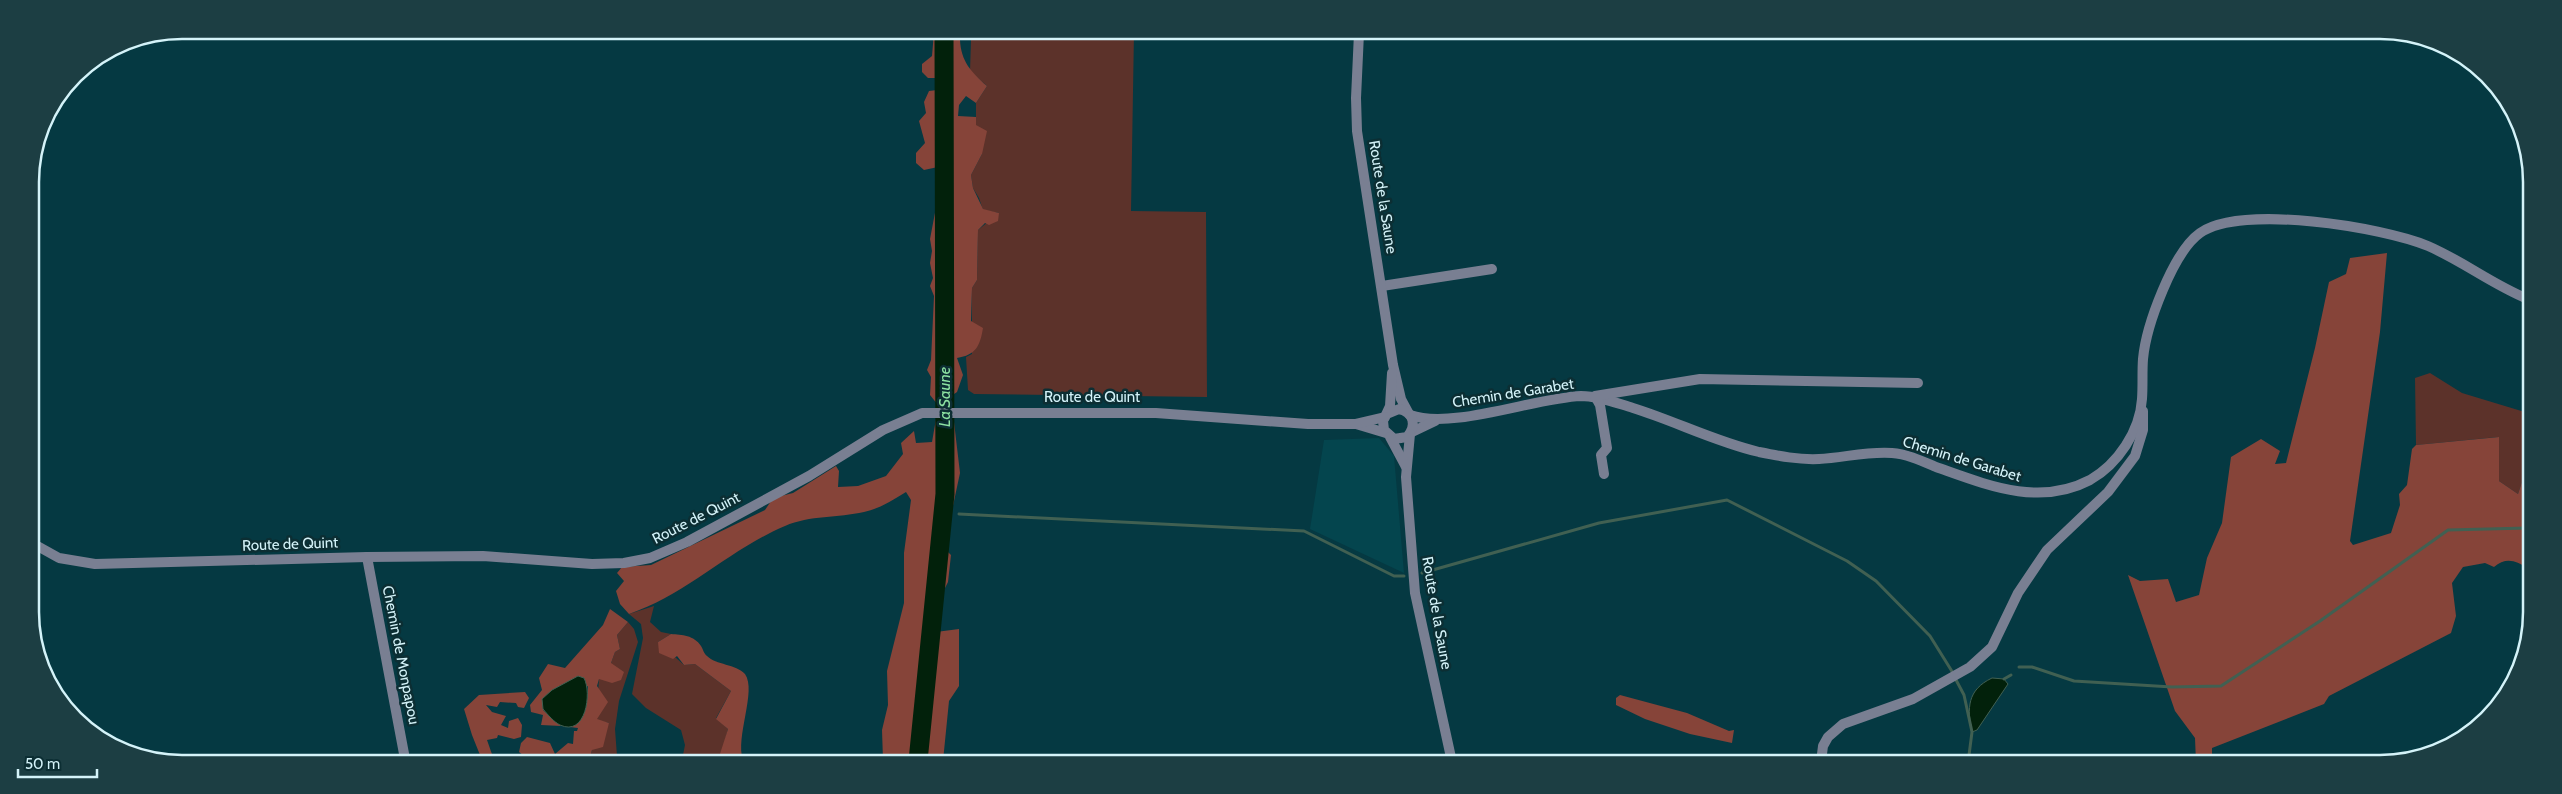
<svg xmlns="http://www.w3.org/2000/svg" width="2562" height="794" viewBox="0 0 2562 794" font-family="Cabin,sans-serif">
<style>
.built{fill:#04454e}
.green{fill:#5c322a}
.forest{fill:#864439}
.water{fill:#02210b;stroke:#416052}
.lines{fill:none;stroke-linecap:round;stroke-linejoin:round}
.stream{stroke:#416052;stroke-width:3}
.river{stroke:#02210b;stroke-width:19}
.minor{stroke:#797f92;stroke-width:10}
.tertiary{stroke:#797f92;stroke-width:10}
.labels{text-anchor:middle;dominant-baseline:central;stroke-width:5;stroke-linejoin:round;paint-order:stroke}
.street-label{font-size:15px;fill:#d4f3f9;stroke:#0c2e33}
.water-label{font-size:16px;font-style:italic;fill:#8de2a2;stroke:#0c2e33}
.rim{fill:none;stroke:#d4f3f9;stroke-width:2.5}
</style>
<rect width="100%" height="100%" fill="#053942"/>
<path class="built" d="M1379,438L1394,456L1404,573L1310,529L1324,440Z"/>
<g class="green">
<path d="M983,32H1134L1131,211L1206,212L1207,397L974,394L968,390L966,357L972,354V288L977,280L978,230L999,213L983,210L979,198L973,188L971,175L982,154L976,125V103L987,86L970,71L971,40L982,37Z"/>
<path d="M2430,373L2462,393L2528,413V464L2518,494L2499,481L2498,437L2416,445L2415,378Z"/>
<path d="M654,606L650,622L661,632L671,634L658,642L684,665L695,664L731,691L716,718L728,729L720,760H682L685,745L681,730L646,708L632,694L643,638L641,624L629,614Z"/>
<path d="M628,622L634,629L638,642L619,701L615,729L617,756L623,760H589L592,750L609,723L596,720L599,679L611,663L615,652L620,649L617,635Z"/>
</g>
<g class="forest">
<path d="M934,32H983L982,37L971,40H960C961,61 971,72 987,86L976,103L966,96L959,105L958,116L976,117V125L987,131L982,154L971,175L973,188L983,209L999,213L998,221L989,225L985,223L978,230L977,280L972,288L971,321L983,328C980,346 976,355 957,358L963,375L957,392L938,405L930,395L931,377L927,370L931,360L934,296L930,286L933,278L930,263L932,251L930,239L938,197V167L924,170L916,163V153L925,143L919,121L926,113L924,102L929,91L937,90L938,78H928L922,72V64L932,56Z"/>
<path d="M2387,253L2380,332L2350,541L2353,545L2391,533L2400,505L2399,494L2407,485L2412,449L2416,445L2499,437V481L2518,494L2528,464L2527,568C2516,560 2505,557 2494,567L2485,563L2463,567L2452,583L2456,616L2451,633L2329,696L2324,704L2212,748V763H2196L2195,738L2175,711L2128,575L2140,581L2168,579L2176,602L2199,595L2207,558L2222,523L2231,457L2261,439L2280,451L2275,464L2286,463L2315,348L2329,282L2346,274L2350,258Z"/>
<path d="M936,419L954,422L960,473L944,548L951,555L948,582L937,604L936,632L959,629V686L949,701L943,761L883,760L882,730L888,705L887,671L904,603V553L911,500L906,492C893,500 879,509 864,512C838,518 810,515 785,526C730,549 686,595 629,614L620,604L616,591L624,581L617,573L622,567L651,565L765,510L773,498L793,493L836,466L839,471L838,487L858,486L886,476L903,454L901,443L914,431L916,443L932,442Z"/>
<path d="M610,609L628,622L617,635L620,649L615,652L611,663L624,672L621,680L612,683L599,679L597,686L608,702L597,719L609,723L603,747L592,750L589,760H526L528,759L519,752L521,743L527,737L550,743L555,754L568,743L573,744L574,731H577L578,728L570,727C587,717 587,705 588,686L543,710L561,726L541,725L543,715L531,712L530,705L542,690L539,678L548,664L565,668L603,625Z"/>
<path d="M671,634C682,635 694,635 701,646C703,649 704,654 707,656C716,665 736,664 745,674C757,691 735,737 743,760H720L719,757L728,729L716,719L731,691L695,664L684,665L677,656L673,659L659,653L658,642Z"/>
<path d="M525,692L529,698L524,708L518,707L516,703L500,702L497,707L486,705L492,712L506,716L501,725L508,728L509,721L518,718L522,725L521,737L514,739L498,735L497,738L487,740L494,760H482L472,735L464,709L479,695Z"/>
<path d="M1620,695L1687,713L1729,731L1734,730L1732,743L1690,734L1645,719L1616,705V698Z"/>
</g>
<g class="water">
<path d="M578,676L584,678C592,693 586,737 560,725C554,722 548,715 543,709L542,699L552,690Z"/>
<path d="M1992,678L2004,679L2008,684L1977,730L1972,732C1967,708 1967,690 1992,678Z"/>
</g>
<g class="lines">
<g class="stream">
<path d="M943,514H947"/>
<path d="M959,514L1304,531L1394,576H1404"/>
<path d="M1422,573L1599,523L1727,500L1847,561L1876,581L1930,636L1953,673"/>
<path d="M2019,667H2032L2074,681L2172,687L2221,686L2320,621L2448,530L2527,528"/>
<path d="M1955,678L1964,695L1972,732L1968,763"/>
<path d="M2004,679L2011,675"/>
</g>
<path class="river" d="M918,761L945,494L944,32"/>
<g class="minor">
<path d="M1382,286L1492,269"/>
<path d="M1410,415C1452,430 1534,398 1581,396C1599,396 1616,403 1633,408C1675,421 1716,442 1759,452C1779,456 1799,460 1819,459C1843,458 1867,451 1892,453C1907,454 1922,461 1936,467C1987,485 2039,507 2090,480C2118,464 2140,431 2142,399C2143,385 2142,372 2143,359C2146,326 2173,252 2200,233C2242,204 2382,227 2428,246C2463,261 2493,285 2528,299"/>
<path d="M1412,432L1435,421"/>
<path d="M1604,474L1601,455L1607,448L1600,405L1595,396L1700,379L1918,383"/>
<path d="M367,557L405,759"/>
<path d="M1821,762L1823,746L1828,737L1843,724L1913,699L1970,667L1992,647L2018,593L2047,550L2108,492L2135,456L2143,430V411"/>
</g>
<g class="tertiary">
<path d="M1359,33L1356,98L1357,131L1393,365L1401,399L1408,412"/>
<path d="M1387,414L1399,409C1414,412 1417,426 1407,437L1394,439L1384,430L1383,421L1390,406L1392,373"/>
<path d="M1356,424L1386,433"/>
<path d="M1410,434L1406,477L1415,593L1452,762"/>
<path d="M1390,437L1406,467"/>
<path d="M32,543L59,558L95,564L367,557L483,556L592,564L624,563L650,558L687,542L809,476L883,430L922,413H1156L1308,424H1355L1385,417"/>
</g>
</g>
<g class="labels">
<g class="street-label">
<text transform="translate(1383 197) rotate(81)">Route de la Saune</text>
<text transform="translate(1513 393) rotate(-9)">Chemin de Garabet</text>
<text x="1092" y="397">Route de Quint</text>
<text transform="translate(1962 459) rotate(17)">Chemin de Garabet</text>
<text transform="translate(696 518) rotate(-27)">Route de Quint</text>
<text transform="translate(290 544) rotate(-2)">Route de Quint</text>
<text transform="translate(1437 613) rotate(80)">Route de la Saune</text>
<text transform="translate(401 655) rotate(79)">Chemin de Monpapou</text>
</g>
<g class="water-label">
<text transform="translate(944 397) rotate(-90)">La Saune</text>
</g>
</g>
<path d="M0 0H2562V794H0ZM182 39H2380A143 143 0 0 1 2523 182V612A143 143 0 0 1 2380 755H182A143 143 0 0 1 39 612V182A143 143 0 0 1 182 39Z" fill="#1c3e43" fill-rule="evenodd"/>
<path class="rim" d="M182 39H2380A143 143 0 0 1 2523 182V612A143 143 0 0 1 2380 755H182A143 143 0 0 1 39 612V182A143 143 0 0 1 182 39Z"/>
<path d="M18 769v8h79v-8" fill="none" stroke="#d4f3f9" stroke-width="2.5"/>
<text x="25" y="769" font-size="15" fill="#d4f3f9" stroke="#0c2e33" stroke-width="4" paint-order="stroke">50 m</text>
</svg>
